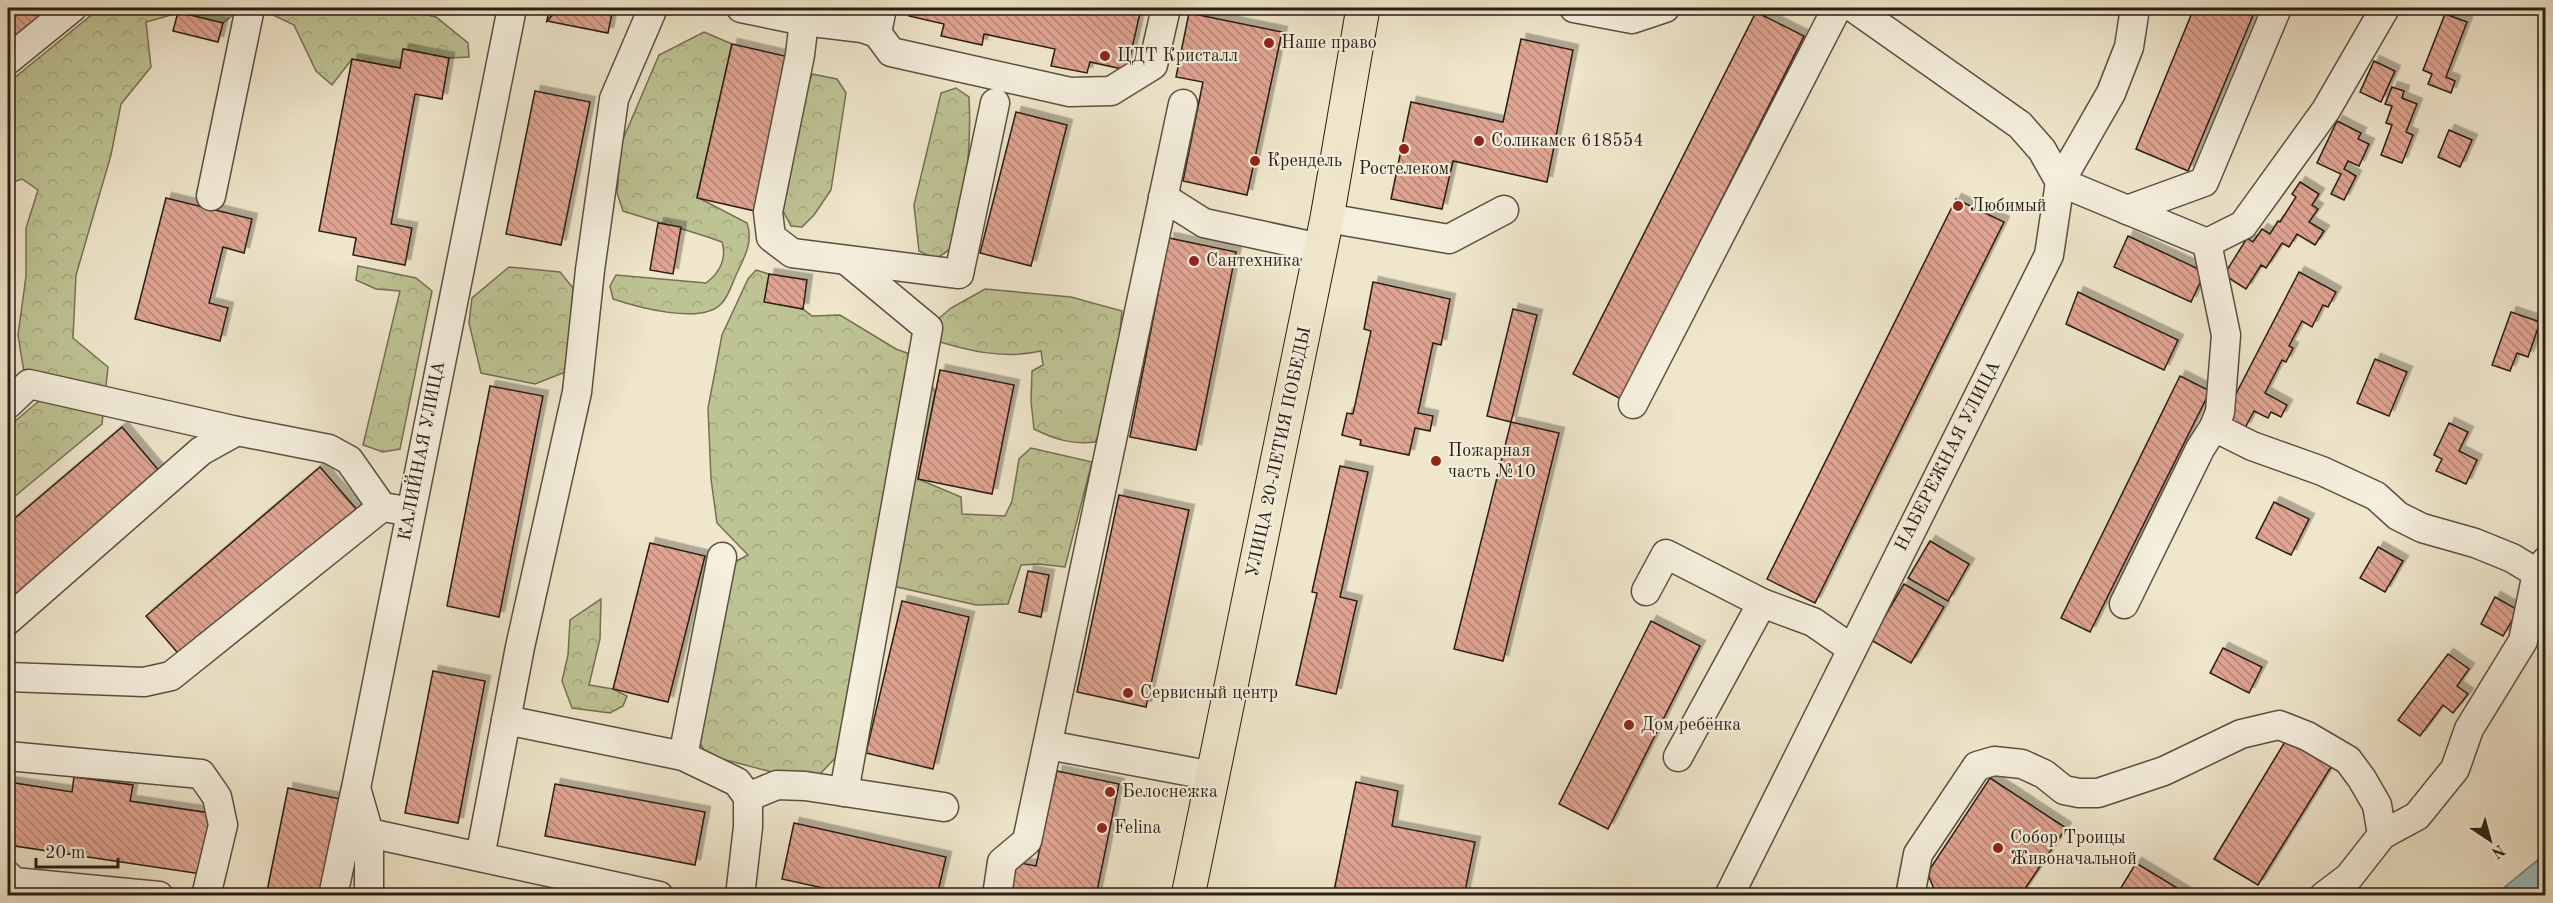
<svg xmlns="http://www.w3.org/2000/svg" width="2553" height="903" viewBox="0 0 2553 903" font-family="'Old Standard TT',serif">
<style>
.forest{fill:url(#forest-crowns);stroke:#747054;stroke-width:1.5}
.water{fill:#9cbebe;stroke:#6e7e7a;stroke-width:1.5}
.building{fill:url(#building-back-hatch);stroke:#291e13;stroke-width:1.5;filter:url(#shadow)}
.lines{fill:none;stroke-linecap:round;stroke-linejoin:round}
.minor-casing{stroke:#5a5041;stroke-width:31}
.major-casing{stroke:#291e13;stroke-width:35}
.minor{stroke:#f5efdd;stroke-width:28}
.major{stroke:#efe6cb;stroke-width:33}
.poi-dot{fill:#8f2418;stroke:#f5efdd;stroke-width:2}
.labels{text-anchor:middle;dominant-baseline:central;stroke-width:4.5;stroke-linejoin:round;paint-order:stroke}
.poi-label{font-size:18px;fill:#291e13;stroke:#f5efdd;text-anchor:start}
.street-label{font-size:18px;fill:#291e13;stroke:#f5efdd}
</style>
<defs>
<pattern id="forest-crowns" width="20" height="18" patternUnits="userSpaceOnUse" patternTransform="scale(1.5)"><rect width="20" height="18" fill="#bec394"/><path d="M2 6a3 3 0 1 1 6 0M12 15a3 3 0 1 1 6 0" fill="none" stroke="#a3a77f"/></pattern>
<pattern id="building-back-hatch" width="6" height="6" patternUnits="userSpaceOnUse" patternTransform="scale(1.5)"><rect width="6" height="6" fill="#e0a492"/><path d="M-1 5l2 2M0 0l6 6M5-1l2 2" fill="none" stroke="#b68576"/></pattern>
<filter id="shadow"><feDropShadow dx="5.5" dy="-5.5" stdDeviation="0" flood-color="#0004"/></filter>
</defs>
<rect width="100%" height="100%" fill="#efe6cb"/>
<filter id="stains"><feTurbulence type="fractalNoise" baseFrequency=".00333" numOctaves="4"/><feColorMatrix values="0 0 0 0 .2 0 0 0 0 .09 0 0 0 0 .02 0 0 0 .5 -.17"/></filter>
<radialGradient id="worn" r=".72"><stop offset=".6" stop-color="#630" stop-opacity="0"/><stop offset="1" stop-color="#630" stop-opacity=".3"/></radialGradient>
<g class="forest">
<path d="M100,8H238V11L223,23L178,13L146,22L151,67L121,104L111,155L76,275L73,338L108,367L102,424L8,502V427L64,380L24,372L18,335L26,276V228L38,190L22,179L8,184V83Z"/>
<path d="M270,8L401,9L436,17L468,43L469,57L449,58L404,49L400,68L352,59L332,85L316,71L294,25L269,13Z"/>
<path d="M704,32L732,44L697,197L747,223C753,241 746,254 738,271C733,280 729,297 721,304C701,325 637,307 613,299L610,286L616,275L706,283C720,273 727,258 722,242C689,230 656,222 623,211L617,193L621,144L659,55Z"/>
<path d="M812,74L837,79L846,93L831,190L814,215L802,227L791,226L781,207L795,126Z"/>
<path d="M956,88L969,97C971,129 967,223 951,247C948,252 941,255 936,259L919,251L914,205L941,93Z"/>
<path d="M358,266L416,278L432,291L400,449L383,452L363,445L400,291L376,289L356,280Z"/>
<path d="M509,267L560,272L573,288L568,371L535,384L481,373L469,323L472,298Z"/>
<path d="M756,270L769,274L765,302L803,309L812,316L840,315L896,349L918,357L935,392L918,479L961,497L962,514L1005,516L1012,501L1019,459L1031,448L1092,462L1065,567L1039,564L1021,565L1008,604L976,605L875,582L842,751L819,775L772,772L707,755L691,728L711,574L748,555L717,523L711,479L708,408L722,335L748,279Z"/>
<path d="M985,289L1071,297L1122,311C1117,353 1119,406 1095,442C1072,445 1054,439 1034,429L1031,401L1032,371L1043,365L1041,351C1002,360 965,350 927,338L928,328L951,308Z"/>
<path d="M601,599L600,639L589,685L613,689L627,696L623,706L610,713L572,708L562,681L568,655L570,620Z"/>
</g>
<path class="water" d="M2545,854V895H2495Z"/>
<g class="building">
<path d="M8,8H52L8,45Z"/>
<path d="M549,8H559L547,21Z"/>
<path d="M559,8H613L608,33L547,21Z"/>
<path d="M911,8H1113L1140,13L1127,70L1090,62L1087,73L1051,66L1055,49L984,34L982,45L941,36L944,24L909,16Z"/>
<path d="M2194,8H2256L2188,171L2136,149Z"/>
<path d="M2465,8H2484L2483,13Z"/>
<path d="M178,12L223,23L218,42L173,31Z"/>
<path d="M1756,12L1804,36L1621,399L1573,374Z"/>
<path d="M1189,13L1282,32L1247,195L1183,181L1203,82L1176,77Z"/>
<path d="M2445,14L2467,22L2446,77L2455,81L2451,93L2428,84L2432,74L2423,70Z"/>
<path d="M1521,39L1573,50L1547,182L1453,161L1442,209L1391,199L1411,102L1503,122Z"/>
<path d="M732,44L789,57L755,211L697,198Z"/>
<path d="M403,49L449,58L442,99L415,94L391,224L412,228L405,265L353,255L356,238L319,231L352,59L400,68Z"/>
<path d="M2374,61L2395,71L2381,102L2360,92Z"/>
<path d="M2392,87L2404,91L2402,98L2417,104L2406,132L2413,135L2402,163L2381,155L2392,125L2386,123L2392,106L2385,104Z"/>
<path d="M535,91L590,102L561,245L506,234Z"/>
<path d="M1016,112L1067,125L1031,266L980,253Z"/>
<path d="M2337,121L2361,133L2358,139L2369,144L2359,166L2348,161L2344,169L2356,176L2344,200L2331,194L2341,174L2317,163Z"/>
<path d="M2449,130L2472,140L2460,167L2438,157Z"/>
<path d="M2300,182L2319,194L2312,205L2318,209L2309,222L2324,231L2315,245L2297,234L2289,247L2282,243L2266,268L2261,265L2246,289L2224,275L2247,238L2253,242L2262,229L2270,234L2278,221L2280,222L2296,197L2292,194Z"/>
<path d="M166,198L252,219L244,253L223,247L209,303L228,308L220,341L135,319Z"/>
<path d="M1956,199L2004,222L1815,603L1767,579Z"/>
<path d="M658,223L681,227L673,274L650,270Z"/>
<path d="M2128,236L2205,272L2191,302L2114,267Z"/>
<path d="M1169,238L1236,252L1196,450L1130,437Z"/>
<path d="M2299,272L2336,292L2328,307L2323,305L2312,327L2302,321L2289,346L2293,348L2286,362L2282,360L2265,393L2287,405L2281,417L2271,412L2268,418L2254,411L2245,428L2224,417Z"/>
<path d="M769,274L807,280L803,309L764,302Z"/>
<path d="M1373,282L1450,299L1441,345L1433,343L1418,413L1433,416L1430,431L1415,428L1409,455L1360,445L1361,440L1342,435L1347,413L1353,414L1371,331L1364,329Z"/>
<path d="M2078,292L2178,340L2164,370L2066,324Z"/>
<path d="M1513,309L1537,315L1511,422L1487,416Z"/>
<path d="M2511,312L2540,322L2528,357L2517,353L2510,371L2492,365Z"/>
<path d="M2375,359L2407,372L2389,416L2357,403Z"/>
<path d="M940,370L1014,385L992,494L918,479Z"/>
<path d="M2180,376L2210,391L2090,632L2061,618Z"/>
<path d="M490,386L543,396L499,617L447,606Z"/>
<path d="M1511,422L1559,433L1503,661L1454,649Z"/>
<path d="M2449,423L2468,432L2459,451L2477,460L2466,484L2436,471L2442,459L2434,455Z"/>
<path d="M122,427L160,472L8,602V524Z"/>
<path d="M1340,466L1368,472L1340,597L1357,601L1336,694L1296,685L1317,593L1312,592Z"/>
<path d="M320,467L358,511L183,659L146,616Z"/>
<path d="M1119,495L1189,510L1146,707L1077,692Z"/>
<path d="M2274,502L2309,519L2291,555L2256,538Z"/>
<path d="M1930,541L1969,564L1948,601L1908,578Z"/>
<path d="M650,543L705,556L668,702L613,689Z"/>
<path d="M2378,547L2403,561L2385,592L2360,578Z"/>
<path d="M1028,571L1049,575L1041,617L1019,612Z"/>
<path d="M1904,584L1944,607L1911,663L1871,640Z"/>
<path d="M2495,597L2518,610L2503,636L2481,624Z"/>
<path d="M902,601L969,617L933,769L866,753Z"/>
<path d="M1651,621L1700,646L1608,829L1559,804Z"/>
<path d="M2223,648L2262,667L2249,693L2210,673Z"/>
<path d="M2448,654L2469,669L2457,686L2468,694L2453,713L2443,705L2420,736L2398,720Z"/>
<path d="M433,671L485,681L458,823L405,813Z"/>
<path d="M2286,740L2331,767L2258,885L2214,859Z"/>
<path d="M1057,771L1119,784L1096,896H1008L1015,862L1036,866Z"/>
<path d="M74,777L133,785L130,801L210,813L201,874L8,845V782L72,792Z"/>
<path d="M1990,778L2066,828L2020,896H1937L1929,877L1930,869Z"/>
<path d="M1356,782L1398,791L1392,826L1475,842L1464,896H1390L1378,893V896H1333Z"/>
<path d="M555,784L705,812L695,865L545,836Z"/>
<path d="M288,788L340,799L321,896H266Z"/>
<path d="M794,823L946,857L937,896H859L782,879Z"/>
<path d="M2136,863L2187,894L2186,896H2116Z"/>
</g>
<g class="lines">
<defs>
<g id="minor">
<path d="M741,8L804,21L862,28L877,33L891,52L1070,92L1111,91L1153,65L1166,8"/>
<path d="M1574,8L1632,19L1665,8"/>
<path d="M1854,8L2020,125L2042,150L2060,182L2207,243"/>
<path d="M804,21L800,55L768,212L771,237L792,253L959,274L995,103"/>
<path d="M877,33L882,8"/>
<path d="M8,60L72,8"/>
<path d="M211,196L250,8"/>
<path d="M1163,197L1204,223L1320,248"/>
<path d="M2127,210L2204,182L2277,8"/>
<path d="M1327,218L1449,239L1504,210"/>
<path d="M2207,243L2226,335L2220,412L2214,427L2252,446L2322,471L2376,496L2398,516L2422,528L2475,543L2512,558L2537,573"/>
<path d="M2207,243L2243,225L2326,110L2385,8"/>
<path d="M8,404L29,384L237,431"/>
<path d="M1633,404L1837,8"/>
<path d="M1646,591L1666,554L1762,603L1813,622L1852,649"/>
<path d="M2124,604L2200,449L2214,427"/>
<path d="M8,620L201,451L237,431L329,449L349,460L382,507"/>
<path d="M8,677L144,682L171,676L382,507L401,510"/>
<path d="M506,720L683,756L737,782L748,797V827L740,896"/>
<path d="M1048,745L1213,776"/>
<path d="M8,756L201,774L217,797L223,825L206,896"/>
<path d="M683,756L722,557"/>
<path d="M1678,757L1762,603"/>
<path d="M844,792L928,328L846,260"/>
<path d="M748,797L777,785L805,786L944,807"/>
<path d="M369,833L659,896"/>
<path d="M480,857L520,647L577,392L590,270L614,99L653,8"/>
<path d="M8,876L14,882L159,896"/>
<path d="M333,896L355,792"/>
<path d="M369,896V833L356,788L512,8"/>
<path d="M997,896L1002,862L1027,841L1183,104"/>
<path d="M1729,896L2049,255L2060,182L2111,93L2129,47L2135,8"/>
<path d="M1910,896L1918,854L1977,766L1994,761L2022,764L2044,774L2064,790L2079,793H2098L2164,771L2241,734L2279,725L2307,736L2348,760L2362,779L2377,805L2382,835"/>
<path d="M2324,896L2349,877L2382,835L2417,816L2455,769L2469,729L2523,641L2537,573L2546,561"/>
</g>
<path id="major" d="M1188,896L1327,218L1363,8"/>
</defs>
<use href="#minor" class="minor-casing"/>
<use href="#major" class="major-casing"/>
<use href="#minor" class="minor"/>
<use href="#major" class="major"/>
</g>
<g class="poi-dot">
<circle cx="1269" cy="43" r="6"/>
<circle cx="1105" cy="56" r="6"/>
<circle cx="1479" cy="141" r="6"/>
<circle cx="1404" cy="149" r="6"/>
<circle cx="1255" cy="161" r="6"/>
<circle cx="1958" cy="206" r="6"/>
<circle cx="1194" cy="261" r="6"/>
<circle cx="1436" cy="461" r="6"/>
<circle cx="1128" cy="693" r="6"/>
<circle cx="1629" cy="725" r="6"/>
<circle cx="1110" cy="792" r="6"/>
<circle cx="1102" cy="828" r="6"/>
<circle cx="1998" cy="848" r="6"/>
</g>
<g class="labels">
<g class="poi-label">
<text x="1281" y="43">Наше право</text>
<text x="1117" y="56">ЦДТ Кристалл</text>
<text x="1491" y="141">Соликамск 618554</text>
<text x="1267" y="161">Крендель</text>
<text x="1404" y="169" text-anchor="middle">Ростелеком</text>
<text x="1970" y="206">Любимый</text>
<text x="1206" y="261">Сантехника</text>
<text x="1448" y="451">Пожарная<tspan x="1448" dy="21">часть №10</tspan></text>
<text x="1140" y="693">Сервисный центр</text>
<text x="1641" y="725">Дом ребёнка</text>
<text x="1122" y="792">Белоснежка</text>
<text x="1114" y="828">Felina</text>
<text x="2010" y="838">Собор Троицы<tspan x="2010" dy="21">Живоначальной</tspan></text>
</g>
<g class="street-label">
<text transform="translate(422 451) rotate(-79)">КАЛИЙНАЯ УЛИЦА</text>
<text transform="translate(1279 452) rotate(-78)">УЛИЦА 20-ЛЕТИЯ ПОБЕДЫ</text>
<text transform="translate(1948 456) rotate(-63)">НАБЕРЕЖНАЯ УЛИЦА</text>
</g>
</g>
<rect width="2553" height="903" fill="none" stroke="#efe6cb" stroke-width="30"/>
<rect x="9" y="9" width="2535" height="885" fill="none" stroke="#291e13" stroke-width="3"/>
<rect x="15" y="15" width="2523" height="873" fill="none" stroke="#291e13" stroke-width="1.5"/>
<g transform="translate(2490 840) rotate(144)" stroke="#f5efdd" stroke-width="4.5" paint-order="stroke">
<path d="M0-4.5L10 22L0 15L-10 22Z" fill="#291e13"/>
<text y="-9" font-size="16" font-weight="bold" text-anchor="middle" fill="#291e13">N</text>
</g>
<path d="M36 858v9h82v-9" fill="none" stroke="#291e13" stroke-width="3"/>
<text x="45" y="858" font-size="18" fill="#291e13" stroke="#f5efdd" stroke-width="4.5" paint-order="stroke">20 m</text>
<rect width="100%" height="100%" filter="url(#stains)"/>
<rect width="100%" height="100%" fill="url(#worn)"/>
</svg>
